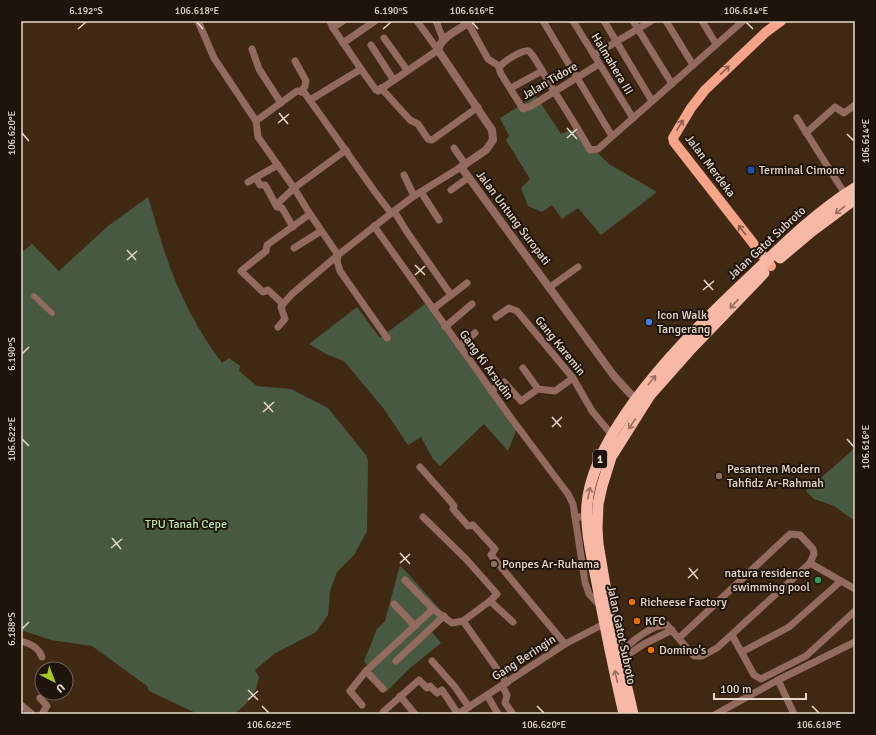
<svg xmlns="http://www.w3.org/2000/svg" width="876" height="735" viewBox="0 0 876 735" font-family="Signika,sans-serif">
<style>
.green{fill:#485942}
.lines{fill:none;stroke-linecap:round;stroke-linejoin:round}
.pedestrian{stroke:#936a5e;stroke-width:5.5}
.minor{stroke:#936a5e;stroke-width:7}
.tertiary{stroke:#936a5e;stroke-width:8}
.primary{stroke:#f7a48a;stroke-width:10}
.trunk{stroke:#f7b9a6;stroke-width:11}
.oneway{stroke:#8a5c4a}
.oneway2{stroke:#956f60}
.ticks{fill:none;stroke:#e6d7ca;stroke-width:1.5}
.transit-dot{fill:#1a4fb4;stroke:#1e140b;stroke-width:1.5}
.shop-dot{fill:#3f7fe0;stroke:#1e140b;stroke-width:1.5}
.education-dot{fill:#8d6e63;stroke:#1e140b;stroke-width:1.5}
.leisure-dot{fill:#2e9e5b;stroke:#1e140b;stroke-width:1.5}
.food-dot{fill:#e8710a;stroke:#1e140b;stroke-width:1.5}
.labels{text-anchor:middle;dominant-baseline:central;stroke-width:4;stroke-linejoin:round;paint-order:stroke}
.shield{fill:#1e140b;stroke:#aa9c91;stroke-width:1}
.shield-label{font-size:11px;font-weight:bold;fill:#e6d7ca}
.street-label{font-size:12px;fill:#e6d7ca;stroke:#1e140b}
.poi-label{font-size:12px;fill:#e6d7ca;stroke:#1e140b;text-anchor:start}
.park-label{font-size:12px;fill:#b6e4a8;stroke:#1e140b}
.neatline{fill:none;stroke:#e6d7ca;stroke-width:1.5}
.ticks-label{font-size:10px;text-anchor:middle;fill:#e6d7ca}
</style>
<rect width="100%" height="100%" fill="#3f2913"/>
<g class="green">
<path d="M536,96L561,134L573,129L609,164L657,192L601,235L578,208L562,219L552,205L542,212L528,206L521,188L530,179L506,140L509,136L500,118Z"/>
<path d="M148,197C154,216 159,235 165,253C178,292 197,330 222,363L229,358L240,366L239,371L257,386L291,389L328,408L366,455L368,461L367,531L354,555L337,572L330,591L328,615L316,632L274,654L255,670L259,677L256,689L246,704L234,714H198L149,691L147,686L92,646L51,640L21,630V253L32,244L59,271L108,226Z"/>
<path d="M425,304L480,380L518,426L508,451L484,424L440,466L433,459L421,437L408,445L384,409L344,361L326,354L309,344L357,307L380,338Z"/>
<path d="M855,448V521L834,506L814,499L806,491Z"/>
<path d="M400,565L446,616L431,631L441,643L410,668L386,692L364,661L377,629L385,621Z"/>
</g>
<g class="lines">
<path class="pedestrian" d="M34,296L52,313"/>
<g class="minor">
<path d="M198,21L214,58L256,121L258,137L294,188L310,214L338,255"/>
<path d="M330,21L333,28L361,69"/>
<path d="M436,21L443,39"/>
<path d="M543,21L612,136"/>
<path d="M573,21L633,118"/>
<path d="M604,21L652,101"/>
<path d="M633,21L672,84"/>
<path d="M666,21L693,65"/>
<path d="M702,21L716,44"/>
<path d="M468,23L488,59L499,66"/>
<path d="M333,28L343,21"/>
<path d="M384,38L407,70"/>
<path d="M343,43L375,21"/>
<path d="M371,45L393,79"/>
<path d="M252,49L259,69L281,103"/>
<path d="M594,55L651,21"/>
<path d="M295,61L306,81L305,86L301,92"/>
<path d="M599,64L531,106L523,109L501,74L499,68C502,62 523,49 529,51C537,60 543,72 549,83C563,105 577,127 590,150L598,149L743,21"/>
<path d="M381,88L410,120L418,124L428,139L432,140L478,107"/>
<path d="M511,88L542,71"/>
<path d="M310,100L361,69L376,90L378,91L438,50L417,21"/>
<path d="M797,118L845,194"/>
<path d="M256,121L297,91L304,92L375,192L391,213"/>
<path d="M806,133L835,107L844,113L855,105"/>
<path d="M454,148L465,164"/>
<path d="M404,175L414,196"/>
<path d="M256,178L260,185H265L277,207L282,208L293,227"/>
<path d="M248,182L278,165"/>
<path d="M451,190L468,178"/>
<path d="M421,192L439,220"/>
<path d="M276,205L294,188L346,150"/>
<path d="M394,211L407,232L451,295"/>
<path d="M374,226L511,418L568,494L573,504L575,517"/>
<path d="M294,248L321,231"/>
<path d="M338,255L337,261L340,271L387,338"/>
<path d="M550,287L578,267"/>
<path d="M283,304L268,290L263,292L241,271L266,251L267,245L310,214"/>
<path d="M433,309L467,283"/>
<path d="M496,317L509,308L517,311L573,378L592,411L612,435"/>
<path d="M278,327L285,319L281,307L283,304L292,294L338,255L394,211L414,196L461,167"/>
<path d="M445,327L472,304"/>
<path d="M459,346L475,333"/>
<path d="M523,368L538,389"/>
<path d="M491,391L504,382L521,401L538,389L555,391L573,378"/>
<path d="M420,467L451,502L454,506L453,509L468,526L473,525L495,549L491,555L565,644"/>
<path d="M423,517L466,559L497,594L490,601L463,621"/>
<path d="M587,517H575L585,582L589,594L601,607"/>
<path d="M810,563L855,589"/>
<path d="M405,580L433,609"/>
<path d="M490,601L513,622"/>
<path d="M394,604L415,626"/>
<path d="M732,635L754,675L761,679L806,656L855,611"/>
<path d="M21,641C31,644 38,647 42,657"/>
<path d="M742,652L789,627L841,581"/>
<path d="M619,653C631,643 651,624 667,625L694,656H702L717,648L810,563L814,554L813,549L800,535L790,534L679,638"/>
<path d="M621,659L644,644L672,630"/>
<path d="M396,661L444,616"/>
<path d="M432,661L455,687L469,707"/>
<path d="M366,671L383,689"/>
<path d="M778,680L794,714"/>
<path d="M502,685L507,695L505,703L513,714"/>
<path d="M487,695L498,714"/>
<path d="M400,696L415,714"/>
<path d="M40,698L47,706L42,714"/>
<path d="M21,705L32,714"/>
<path d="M362,705L350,691L366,671L433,609L452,623L463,621L507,683"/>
<path d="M383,712L419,680L427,688L430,686L437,693L442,690L458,714"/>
<path d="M458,714L565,644L600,626L605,625"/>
<path d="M716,714L778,680L855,642"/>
</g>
<path class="tertiary" d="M471,21C461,29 441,36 438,50L492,130L493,140L486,150L461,167L614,376L636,400"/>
<path class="primary" d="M771,266L674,142L673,138L691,108L705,90L766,32L781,21"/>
<g class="trunk">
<path d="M780,258L812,231L855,199"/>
<path d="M624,714C614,670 605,627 597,583C592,557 585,530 587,504C594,425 699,324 755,272C786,242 818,211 855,188"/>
<path d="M633,714L610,615L598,544L597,528L598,504L602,486L611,457L650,395L689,351L764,273"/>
</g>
</g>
<defs><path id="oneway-shaft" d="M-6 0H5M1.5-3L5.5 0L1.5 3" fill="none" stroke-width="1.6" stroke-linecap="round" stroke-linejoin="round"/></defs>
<g class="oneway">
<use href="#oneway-shaft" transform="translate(725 70) rotate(-44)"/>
<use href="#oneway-shaft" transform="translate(680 125) rotate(-58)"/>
<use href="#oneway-shaft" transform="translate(742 230) rotate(-128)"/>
</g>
<g class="oneway2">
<use href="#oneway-shaft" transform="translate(840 210) rotate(142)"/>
<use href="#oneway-shaft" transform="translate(734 304) rotate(133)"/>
<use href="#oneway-shaft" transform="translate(652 380) rotate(-51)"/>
<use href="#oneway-shaft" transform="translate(632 424) rotate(123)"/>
<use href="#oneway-shaft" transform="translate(589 493) rotate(-79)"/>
<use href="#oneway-shaft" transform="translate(616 676) rotate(-103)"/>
</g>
<path class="ticks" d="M197,22L203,29M472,22L478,29M746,22L753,29M78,29L86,22M383,29L391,22M279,113L288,124M278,123L289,114M567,128L577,139M22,133L29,141M847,134L854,141M567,138L577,129M127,250L136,260M127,260L137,251M415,265L425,275M415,275L425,266M704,280L713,290M703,290L714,281M22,354L29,347M264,402L273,412M263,412L274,402M552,417L561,427M552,427L562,417M22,439L29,446M847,439L854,447M112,538L121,549M111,548L122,539M400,553L410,564M400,563L410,554M689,568L698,579M688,578L698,569M22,629L29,622M248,690L258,700M248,700L258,691M262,706L269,713M537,706L544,713M812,706L819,713"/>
<rect class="transit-dot" x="747" y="166" width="8" height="8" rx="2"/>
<circle class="shop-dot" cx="649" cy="322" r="4"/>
<g class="education-dot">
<circle cx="719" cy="476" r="4"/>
<circle cx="494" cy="564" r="4"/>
</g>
<circle class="leisure-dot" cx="818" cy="580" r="4"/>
<g class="food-dot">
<circle cx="632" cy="602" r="4"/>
<circle cx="637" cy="621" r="4"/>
<circle cx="651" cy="650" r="4"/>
</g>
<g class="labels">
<rect class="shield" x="593" y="450" width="14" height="18" rx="3"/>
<g class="shield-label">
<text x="600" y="459">1</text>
</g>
<g class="street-label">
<text transform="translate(612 64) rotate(59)">Halmahera III</text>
<text transform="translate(550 81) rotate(-30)">Jalan Tidore</text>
<text transform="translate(710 166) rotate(53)">Jalan Merdeka</text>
<text transform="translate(513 218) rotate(53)">Jalan Untung Suropati</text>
<text transform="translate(767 243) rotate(-43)">Jalan Gatot Subroto</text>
<text transform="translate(560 346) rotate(51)">Gang Karemin</text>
<text transform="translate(486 365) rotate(54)">Gang Ki Arsudin</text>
<text transform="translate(621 635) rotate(78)">Jalan Gatot Subroto</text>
<text transform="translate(524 658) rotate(-33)">Gang Beringin</text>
</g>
<g class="poi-label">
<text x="759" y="170">Terminal Cimone</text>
<text x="657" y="315">Icon Walk<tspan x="657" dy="14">Tangerang</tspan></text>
<text x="727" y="469">Pesantren Modern<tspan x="727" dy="14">Tahfidz Ar-Rahmah</tspan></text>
<text x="502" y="564">Ponpes Ar-Ruhama</text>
<text x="810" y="573" text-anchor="end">natura residence<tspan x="810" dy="14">swimming pool</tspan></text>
<text x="640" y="602">Richeese Factory</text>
<text x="645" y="621">KFC</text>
<text x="659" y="650">Domino's</text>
</g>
<g class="park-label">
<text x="186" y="524">TPU Tanah Cepe</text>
</g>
</g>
<rect width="876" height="735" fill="none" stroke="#1e140b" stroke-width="44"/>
<g transform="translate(54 681) rotate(138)"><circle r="19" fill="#1e140b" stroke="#6e6257"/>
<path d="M0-3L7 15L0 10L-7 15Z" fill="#a7c820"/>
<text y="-6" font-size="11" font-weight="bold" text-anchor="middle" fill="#e6d7ca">U</text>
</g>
<path d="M714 693v6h92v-6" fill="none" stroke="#e6d7ca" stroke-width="2"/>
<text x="720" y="693" font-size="12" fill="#e6d7ca" stroke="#1e140b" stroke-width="3" paint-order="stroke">100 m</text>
<rect x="22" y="22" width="832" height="691" class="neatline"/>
<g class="ticks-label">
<text x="86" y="14">6.192°S</text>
<text x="197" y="14">106.618°E</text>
<text x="391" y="14">6.190°S</text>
<text x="472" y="14">106.616°E</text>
<text x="746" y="14">106.614°E</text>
<text transform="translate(11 133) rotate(-90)" y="4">106.620°E</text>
<text transform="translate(865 141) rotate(-90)" y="4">106.614°E</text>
<text transform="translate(11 354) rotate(-90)" y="4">6.190°S</text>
<text transform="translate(11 439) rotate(-90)" y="4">106.622°E</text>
<text transform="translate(865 447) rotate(-90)" y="4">106.616°E</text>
<text transform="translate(11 629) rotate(-90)" y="4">6.188°S</text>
<text x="269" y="728">106.622°E</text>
<text x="544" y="728">106.620°E</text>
<text x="819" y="728">106.618°E</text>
</g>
</svg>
